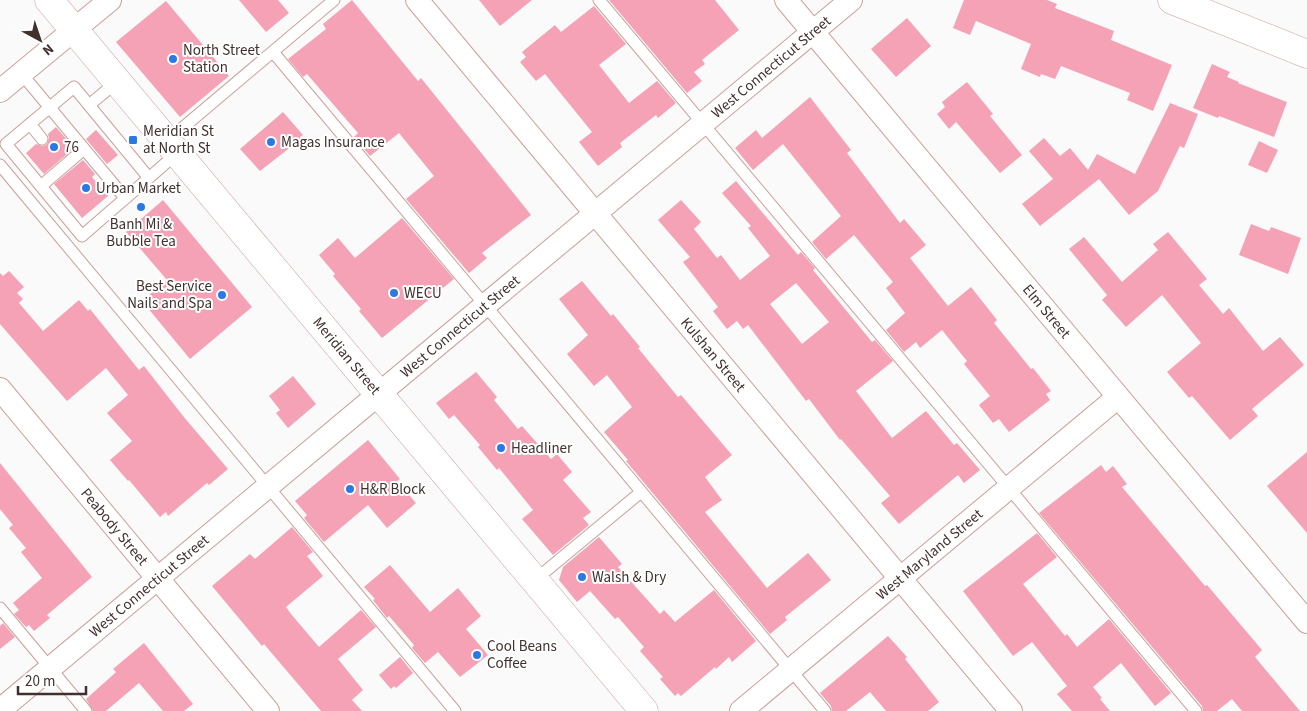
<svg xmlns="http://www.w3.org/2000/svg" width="1307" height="711" viewBox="0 0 1307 711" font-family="'Source Sans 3',sans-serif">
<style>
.building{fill:#f5a2b6;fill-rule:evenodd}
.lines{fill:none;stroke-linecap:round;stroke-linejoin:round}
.service-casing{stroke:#c9a199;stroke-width:13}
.minor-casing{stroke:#c9a199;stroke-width:24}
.tertiary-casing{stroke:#c9a199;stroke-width:29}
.service{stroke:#fff;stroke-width:11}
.minor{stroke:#fff;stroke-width:22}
.tertiary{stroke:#fff;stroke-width:28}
.poi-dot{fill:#2c78e4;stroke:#fff;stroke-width:2}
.labels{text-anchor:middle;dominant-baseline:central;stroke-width:4;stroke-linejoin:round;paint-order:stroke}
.poi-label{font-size:15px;fill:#41312e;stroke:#fff;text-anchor:start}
.street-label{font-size:15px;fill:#41312e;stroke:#fff}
</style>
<rect width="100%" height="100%" fill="#fafafa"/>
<g class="building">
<path d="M239,0H278L289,13L266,32Z"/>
<path d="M352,0L418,81L421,78L531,215L482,253L487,258L469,273L406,199L434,176L399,133L370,156L354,137L358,133L307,74L303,77L288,59L326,29L323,24Z"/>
<path d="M479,0H532L500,26Z"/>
<path d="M609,0H715L739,30L702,60L705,64L694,72L702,81L687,93Z"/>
<path d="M964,0H1047L1057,4L1055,8L1114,31L1111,40L1172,65L1153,111L1127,100L1130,93L1061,66L1055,79L1041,74L1040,77L1021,69L1031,44L976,21L970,35L953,28Z"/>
<path d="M166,1L229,76L180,117L116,42Z"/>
<path d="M594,6L626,44L599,65L629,103L657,81L676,103L658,118L656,115L620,143L622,147L598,166L579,142L592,132L545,74L536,81L520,62L526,57L522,52L555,25L561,32Z"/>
<path d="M907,18L931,46L896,77L871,49Z"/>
<path d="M1212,64L1230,72L1227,77L1239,82L1238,83L1287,102L1274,137L1219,116L1218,118L1193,108Z"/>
<path d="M967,82L993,114L990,116L1022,155L1000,173L956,122L949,129L937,114L945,107L942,102Z"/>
<path d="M810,97L851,150L847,153L900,223L904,219L926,245L910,258L948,306L971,287L997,320L994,323L1031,369L1033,368L1051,391L1046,394L1050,400L1009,432L999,419L993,423L979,405L990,396L964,364L967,361L942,330L920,348L916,342L904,352L886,330L905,313L886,288L893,282L854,235L826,259L812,242L841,216L783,144L753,170L735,148L756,130L762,138Z"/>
<path d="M1170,103L1198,114L1184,148L1180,146L1158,191L1129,215L1099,179L1040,226L1022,204L1053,179L1029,151L1044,138L1060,156L1070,148L1088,170L1097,154L1135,174Z"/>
<path d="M283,112L303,135L300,137L301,139L260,171L240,149Z"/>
<path d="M56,127L74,148L44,174L26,153L36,144L43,146L47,144L49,138L48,134Z"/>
<path d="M96,130L118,155L107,164L86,139Z"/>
<path d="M1259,141L1278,150L1267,173L1248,165Z"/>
<path d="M83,160L95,174L92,177L108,196L82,218L54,184Z"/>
<path d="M736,181L798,255L801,252L815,268L813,270L872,342L875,340L893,361L856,391L892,438L926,411L954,445L957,443L980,470L964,483L958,475L899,524L881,503L890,496L841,439L840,440L809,399L806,401L748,325L743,329L737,321L727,329L713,311L718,307L683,262L690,257L658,220L681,200L701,222L694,229L717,258L721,255L740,280L770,256L748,228L751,226L722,193ZM796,283L829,322L802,344L770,304Z"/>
<path d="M163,200L252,307L190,359L142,301L167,280L126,232Z"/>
<path d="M402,218L454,279L382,338L359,311L361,309L333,276L335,274L319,255L338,238L355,258Z"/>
<path d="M1251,224L1269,231L1271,227L1301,238L1288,274L1239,255Z"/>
<path d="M1168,232L1207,279L1199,285L1223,314L1229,308L1263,351L1280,337L1304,365L1252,409L1258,416L1230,440L1192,396L1189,398L1167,372L1201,343L1162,295L1126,327L1102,300L1107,295L1069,249L1084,237L1122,282L1158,250L1153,244Z"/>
<path d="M9,271L24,287L17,293L23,299L19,303L43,331L79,300L88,311L90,309L139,370L144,366L183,416L228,469L209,485L207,483L168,516L166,512L160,517L129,480L128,481L110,460L132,441L107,413L128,395L106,368L67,401L0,324V273L3,276Z"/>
<path d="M582,281L611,316L613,314L640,347L638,348L678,397L681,395L732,455L705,477L722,500L705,512L767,588L808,553L831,580L785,617L787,620L770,634L626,461L628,460L604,432L632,407L607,375L594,386L567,354L588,335L559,299Z"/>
<path d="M476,372L497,397L494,400L518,429L522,426L551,459L557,454L572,472L563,480L591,512L583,518L589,525L553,555L522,519L533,510L499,468L497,470L478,447L480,445L454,415L449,419L436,403Z"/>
<path d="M293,376L316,404L288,428L276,413L280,410L269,396Z"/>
<path d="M368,440L400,479L397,481L416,503L387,528L368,505L324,542L304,518L307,515L295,501Z"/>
<path d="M1307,452V533L1267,486Z"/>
<path d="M0,463L92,577L47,615L50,618L34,631L29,625L26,627L14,614L19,610L13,603L42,578L21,552L26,548L9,528L13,525L0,509Z"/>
<path d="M1101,465L1106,472L1113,466L1127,484L1122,487L1205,586L1207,585L1262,650L1255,657L1300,711H1242L1232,699L1217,711H1203L1202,706L1039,513Z"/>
<path d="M292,527L313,552L307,556L323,576L286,607L291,614L319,647L361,610L376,627L338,659L363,690L352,700L362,711H321L269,650L264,644L262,646L212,586L250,554L255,559Z"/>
<path d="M1037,533L1057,557L1023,584L1065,636L1067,634L1077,647L1109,619L1171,693L1155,706L1121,663L1093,687L1102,698L1100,699L1110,711H1072L1057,694L1067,686L1032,642L1013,656L963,591Z"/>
<path d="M599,537L622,564L618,567L660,614L664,610L675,622L714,590L756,641L732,662L729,657L716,669L715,667L681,696L678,693L675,696L660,679L663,677L640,651L644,647L618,617L615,619L590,591L577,602L559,580L563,567Z"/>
<path d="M390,565L430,612L458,588L481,616L466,629L488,655L460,677L438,652L425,663L412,648L414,645L389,616L387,618L373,600L375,599L364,587Z"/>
<path d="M3,623L15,637L0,649V626Z"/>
<path d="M888,636L907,657L905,659L939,702L928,711H886L870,692L846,711H832L831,706L820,693Z"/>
<path d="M144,643L193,704L184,711H163L139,683L106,711H93L86,699L114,674L116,672L113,669Z"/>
<path d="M400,657L413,673L396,688L394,686L391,689L379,675Z"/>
</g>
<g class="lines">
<defs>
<g id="service">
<path d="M599,0L1196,711"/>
<path d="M273,52L825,711"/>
<path d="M21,73L125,198"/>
<path d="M89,105L118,81"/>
<path d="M30,124L42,139"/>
<path d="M167,141L334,0"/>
<path d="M0,165L455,711"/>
<path d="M149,178L74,87L6,144L82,236C114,208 146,181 177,153"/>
<path d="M41,186L84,149"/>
<path d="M535,580L641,492"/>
<path d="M0,608L86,711"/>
</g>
<g id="minor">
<path id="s1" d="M417,0L1011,711"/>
<path id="s2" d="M786,0L1307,622"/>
<path d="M0,91L110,0"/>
<path id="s3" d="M0,389L268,711"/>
<path id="s4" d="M0,710L851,0"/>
<path id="s5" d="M741,711L1118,397"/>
</g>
<g id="tertiary">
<path id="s6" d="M49,0L644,711"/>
<path d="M1172,0L1307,54"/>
</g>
</defs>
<use href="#service" class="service-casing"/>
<use href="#minor" class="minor-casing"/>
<use href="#tertiary" class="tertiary-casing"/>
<use href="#service" class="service"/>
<use href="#minor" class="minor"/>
<use href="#tertiary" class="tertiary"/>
</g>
<g class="poi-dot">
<circle cx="173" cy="59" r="5"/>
<rect x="128" y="135" width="10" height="10" rx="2.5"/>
<circle cx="271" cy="142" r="5"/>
<circle cx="54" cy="147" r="5"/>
<circle cx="86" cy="188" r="5"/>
<circle cx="141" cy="207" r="5"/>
<circle cx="394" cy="293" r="5"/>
<circle cx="222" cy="295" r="5"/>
<circle cx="501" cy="448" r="5"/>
<circle cx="350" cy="489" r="5"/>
<circle cx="582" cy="577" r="5"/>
<circle cx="477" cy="655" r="5"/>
</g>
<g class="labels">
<g class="poi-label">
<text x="183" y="50">North Street<tspan x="183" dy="17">Station</tspan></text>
<text x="143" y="131">Meridian St<tspan x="143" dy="17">at North St</tspan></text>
<text x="281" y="142">Magas Insurance</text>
<text x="64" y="147">76</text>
<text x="96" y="188">Urban Market</text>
<text x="141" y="224" text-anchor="middle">Banh Mi &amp;<tspan x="141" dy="17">Bubble Tea</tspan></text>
<text x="212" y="286" text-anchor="end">Best Service<tspan x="212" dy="17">Nails and Spa</tspan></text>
<text x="404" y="293">WECU</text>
<text x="511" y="448">Headliner</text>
<text x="360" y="489">H&amp;R Block</text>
<text x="592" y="577">Walsh &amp; Dry</text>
<text x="487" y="646">Cool Beans<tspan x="487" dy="17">Coffee</tspan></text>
</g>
<g class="street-label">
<text stroke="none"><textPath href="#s4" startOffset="1004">West Connecticut Street</textPath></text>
<text stroke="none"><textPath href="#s2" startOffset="406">Elm Street</textPath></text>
<text stroke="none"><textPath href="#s4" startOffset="599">West Connecticut Street</textPath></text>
<text stroke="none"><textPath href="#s6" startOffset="464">Meridian Street</textPath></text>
<text stroke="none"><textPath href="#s1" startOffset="462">Kulshan Street</textPath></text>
<text stroke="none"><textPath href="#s3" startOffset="179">Peabody Street</textPath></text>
<text stroke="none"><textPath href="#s5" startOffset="245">West Maryland Street</textPath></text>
<text stroke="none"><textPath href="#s4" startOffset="194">West Connecticut Street</textPath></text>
</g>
</g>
<g transform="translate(40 40) rotate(140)" stroke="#ffffff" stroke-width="4" paint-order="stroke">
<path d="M0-4L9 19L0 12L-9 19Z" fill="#41312e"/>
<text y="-8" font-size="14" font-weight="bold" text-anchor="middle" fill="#41312e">N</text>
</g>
<path d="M18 686v8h68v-8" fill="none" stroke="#41312e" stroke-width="2.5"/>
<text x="25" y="686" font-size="15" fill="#41312e" stroke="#ffffff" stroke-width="4" paint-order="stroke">20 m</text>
</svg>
